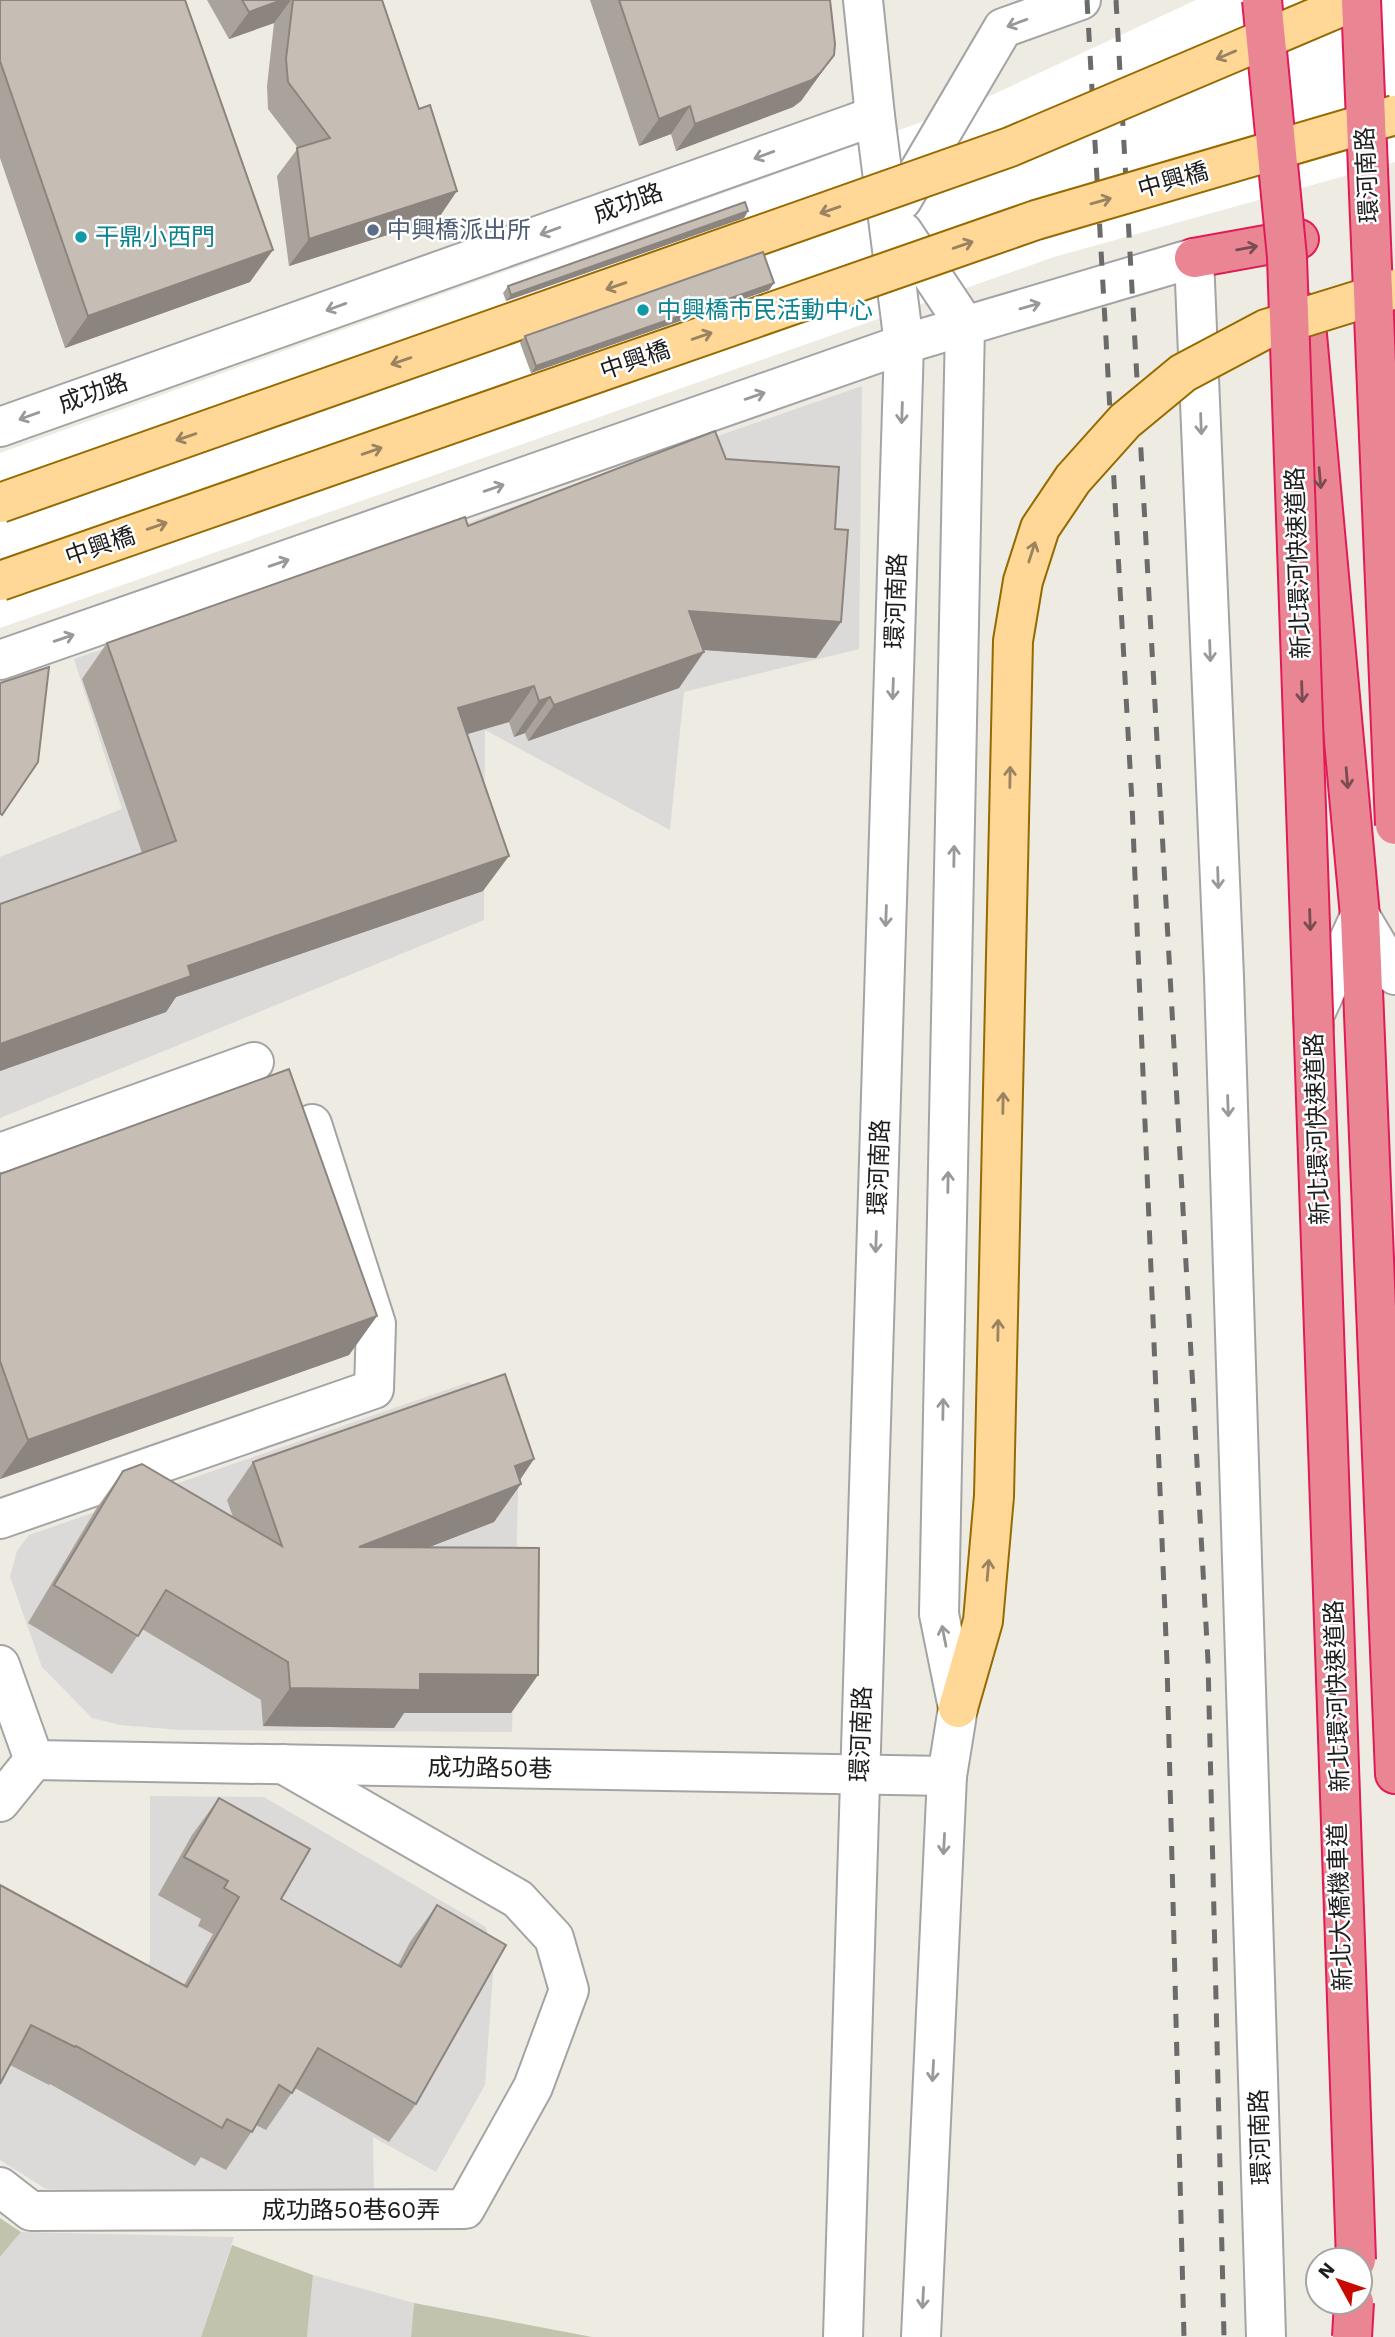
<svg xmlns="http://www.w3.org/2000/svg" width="1395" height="2337" viewBox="0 0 1395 2337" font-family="'Work Sans','Noto Sans TC',sans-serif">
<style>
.residential{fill:#dbdad9}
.construction{fill:#c2c3ad}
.pier{fill:#fff}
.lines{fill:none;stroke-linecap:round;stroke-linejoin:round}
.minor-casing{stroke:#a4a4a4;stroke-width:42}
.major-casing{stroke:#956b00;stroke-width:42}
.highway-casing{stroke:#df1c55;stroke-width:42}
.minor{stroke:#fff;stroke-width:38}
.major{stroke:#ffd796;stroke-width:38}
.highway{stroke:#ea8593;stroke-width:38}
.rail{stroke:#6b6b6b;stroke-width:5;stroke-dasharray:14 14;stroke-linecap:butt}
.major-bridge-casing{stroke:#956b00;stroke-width:42;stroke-linecap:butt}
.highway-bridge-casing{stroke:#df1c55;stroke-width:42;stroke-linecap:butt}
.major-bridge{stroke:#ffd796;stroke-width:38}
.highway-bridge{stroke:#ea8593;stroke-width:38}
.wall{fill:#aaa39c}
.shaded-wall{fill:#8b847f}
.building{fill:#c6bdb5;stroke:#8b847f;stroke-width:2}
.oneway{stroke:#999}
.oneway2{stroke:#998360}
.oneway3{stroke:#794c52}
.service-dot{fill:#5c6f8a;stroke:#fff;stroke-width:2.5}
.culture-dot{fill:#0f9aa8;stroke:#fff;stroke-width:2.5}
.labels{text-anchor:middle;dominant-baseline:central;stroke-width:5;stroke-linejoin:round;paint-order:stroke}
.street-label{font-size:24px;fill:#1d1d1d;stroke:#fff}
.service-label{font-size:24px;fill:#4e5e75;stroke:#fff;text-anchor:start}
.culture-label{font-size:24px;fill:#0d838f;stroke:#fff;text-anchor:start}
</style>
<rect width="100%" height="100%" fill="#eeebe2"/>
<g class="residential">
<path d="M862,386L859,649L684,692L670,830L485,730L484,920L0,1118V857L122,809L74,659Z"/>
<path d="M469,1382L520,1414L512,1732L181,1730L120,1725L92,1718L42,1667L10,1577L17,1551L29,1535Z"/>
<path d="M150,1796L264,1797L486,1927L494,1960L485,2085L436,2172L373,2137L374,2196L46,2189L0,2160V1932L128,2000L150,1961Z"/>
<path d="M21,2232L234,2237L201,2337H0V2257Z"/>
<path d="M313,2275L414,2303L411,2337H307Z"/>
</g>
<g class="construction">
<path d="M0,2218L21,2232L0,2257Z"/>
<path d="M232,2245L313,2275L307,2337H201Z"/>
<path d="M414,2303L592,2337H411Z"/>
</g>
<path class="pier" d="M1196,0H1395V162L1054,257L0,628V453L977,102Z"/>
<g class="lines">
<defs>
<g id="minor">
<path d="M902,200L1003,28L1081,0"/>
<path d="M903,232L965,325"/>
<path d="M0,427L875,116"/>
<path d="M0,660L904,344L1194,258L1224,977L1266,2337"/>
<path d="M1360,916L1395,975"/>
<path d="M1314,1026L1313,1018L1360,916"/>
<path d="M0,1153L254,1062"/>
<path d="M0,1519L374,1389L376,1324L312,1124"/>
<path d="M0,1665L34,1760"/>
<path d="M34,1760L947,1776"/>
<path d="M0,1802L34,1760"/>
<path d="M0,2187L31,2211L465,2209L533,2087L569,1990L554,1938L518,1899L283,1764"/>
<path d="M843,2337L904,344L875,116L863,0"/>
<path d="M921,2337L947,1776L958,1708L939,1614L965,325"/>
</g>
<path id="major" d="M958,1708L983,1621L994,1496"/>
<g id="highway">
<path d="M1194,258L1299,239"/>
<path d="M1305,313L1360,916L1395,1774"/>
</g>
</defs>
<use href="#minor" class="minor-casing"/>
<use href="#major" class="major-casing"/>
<use href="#highway" class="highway-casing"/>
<use href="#minor" class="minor"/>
<use href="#major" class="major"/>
<use href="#highway" class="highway"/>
<g class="rail">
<path d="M1087,0L1132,803L1167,1663L1184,2337"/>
<path d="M1116,0L1208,1661L1224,2337"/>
</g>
<defs>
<g id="major-bridge">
<path d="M0,503L1010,147L1357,0"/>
<path d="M0,581L1036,220L1395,115"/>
<path d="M994,1496L1013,641L1023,581L1040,528L1073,479L1125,421L1183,373L1266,329L1395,289"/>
</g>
<g id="highway-bridge">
<path d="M1262,0L1287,257L1356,2260"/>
<path d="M1361,0L1395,825"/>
<path d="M1352,2337L1354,2302"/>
</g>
</defs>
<use href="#major-bridge" class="major-bridge-casing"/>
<use href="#highway-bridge" class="highway-bridge-casing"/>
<use href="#major-bridge" class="major-bridge"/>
<use href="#highway-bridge" class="highway-bridge"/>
</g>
<g class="wall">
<path d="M0,0L250,282L65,348L0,158Z"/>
<path d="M207,0H382L438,219L289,266L277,176L298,148L268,109L267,86L274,23L229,39Z"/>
<path d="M590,0H830L834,55L801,101L793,107L676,151L671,134L639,146Z"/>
<path d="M748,211L744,218L506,301L503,293L508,286Z"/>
<path d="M774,283L769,290L531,373L520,343L525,336Z"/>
<path d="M726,459L835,529L841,622L816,658L703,650L679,688L528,741L525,733L514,737L509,722L467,734L483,891L176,997L166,1012L0,1071V904L142,853L82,679L107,643L468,526Z"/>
<path d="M0,1174L377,1316L349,1355L0,1479Z"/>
<path d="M253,1462L520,1481L494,1522L428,1547L538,1675L511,1713H404L394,1728L263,1726L261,1700L142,1629L112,1674L28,1623L96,1509L123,1471L233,1517L227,1500Z"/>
<path d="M219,1798L281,1899L398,1965L410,1942L437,1905L416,2104L389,2142L295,2088L266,2130L256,2125L226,2170L201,2157L195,2166L50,2084L49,2085L10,2065L0,1885L184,1985L213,1934L198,1926L201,1919L158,1895L192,1835Z"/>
</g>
<g class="shaded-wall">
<path d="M282,0H291L274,23L229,39L249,12Z"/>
<path d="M834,55L801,101L793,107L676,151L695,124Z"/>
<path d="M690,106L671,134L639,146L659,119Z"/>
<path d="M457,191L438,219L289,266L309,239Z"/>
<path d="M748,211L744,218L506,301L511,295Z"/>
<path d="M273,250L250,282L65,348L88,316Z"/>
<path d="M774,283L769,290L531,373L536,366Z"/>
<path d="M689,611L841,622L816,658L664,647Z"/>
<path d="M704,652L679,688L528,741L554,705Z"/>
<path d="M534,686L509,722L433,744L458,708Z"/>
<path d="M550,697L525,733L514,737L539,701Z"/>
<path d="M509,856L483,891L176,997L166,1012L0,1071V1044L188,966Z"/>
<path d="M377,1316L349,1355L0,1479L28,1440Z"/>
<path d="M534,1459L516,1486L521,1484L494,1522L332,1585L359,1547L515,1466Z"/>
<path d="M420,1674L538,1675L511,1713H404L394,1728L263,1726L290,1688Z"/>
</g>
<g class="building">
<path d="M0,0H185L273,250L88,316L0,61Z"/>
<path d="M242,0H282L249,12Z"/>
<path d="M293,0H382L419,109L430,105L457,191L309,239L297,148L330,138L288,82L286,59Z"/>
<path d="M619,0H830L835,44L834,55L820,73L812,80L695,124L690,106L659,119Z"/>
<path d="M745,202L748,211L511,295L508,286Z"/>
<path d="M763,252L774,283L536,366L525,336Z"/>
<path d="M715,431L726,459L839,467L835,529L848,530L841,622L689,611L704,652L554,705L550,697L539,701L534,686L458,708L509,856L188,966L191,976L0,1044V904L176,841L107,643L465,517L468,526Z"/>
<path d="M49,667L38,762L2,815L0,813V683Z"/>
<path d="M289,1069L377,1316L28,1440L0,1361V1174Z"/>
<path d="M505,1374L534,1459L515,1466L521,1484L359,1547L539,1548L538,1675L420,1674V1690L290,1688L288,1662L166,1590L138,1636L54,1585L123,1471L142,1464L282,1546L253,1462Z"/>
<path d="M219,1798L310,1849L281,1899L401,1967L437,1905L506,1945L416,2104L318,2048L292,2093L279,2085L252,2132L227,2119L222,2128L76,2046L75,2047L31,2025L0,2084V1885L187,1987L239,1897L224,1888L228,1881L184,1857Z"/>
</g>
<defs><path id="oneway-shaft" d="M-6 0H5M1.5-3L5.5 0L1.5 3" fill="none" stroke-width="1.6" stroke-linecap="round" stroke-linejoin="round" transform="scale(1.75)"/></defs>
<g class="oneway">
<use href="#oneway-shaft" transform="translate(1017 23) rotate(160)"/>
<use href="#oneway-shaft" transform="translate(764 155) rotate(160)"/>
<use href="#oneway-shaft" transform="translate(550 231) rotate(160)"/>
<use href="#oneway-shaft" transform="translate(1030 306) rotate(-16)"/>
<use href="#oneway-shaft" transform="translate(336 307) rotate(160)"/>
<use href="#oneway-shaft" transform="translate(755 396) rotate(-19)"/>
<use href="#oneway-shaft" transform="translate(902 413) rotate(92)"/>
<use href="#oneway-shaft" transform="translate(29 416) rotate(160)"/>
<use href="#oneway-shaft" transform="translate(1201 424) rotate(88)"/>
<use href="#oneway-shaft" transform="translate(494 488) rotate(-19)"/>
<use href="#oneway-shaft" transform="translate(279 563) rotate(-19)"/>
<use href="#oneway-shaft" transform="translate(64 638) rotate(-19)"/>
<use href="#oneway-shaft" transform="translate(1210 651) rotate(88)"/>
<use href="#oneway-shaft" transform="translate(893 689) rotate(92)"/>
<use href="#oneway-shaft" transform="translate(954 856) rotate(-89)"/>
<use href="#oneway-shaft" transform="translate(1218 878) rotate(88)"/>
<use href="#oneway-shaft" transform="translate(886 916) rotate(92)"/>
<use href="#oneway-shaft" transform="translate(1228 1106) rotate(88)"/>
<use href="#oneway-shaft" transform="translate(948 1182) rotate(-89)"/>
<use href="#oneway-shaft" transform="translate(876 1242) rotate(92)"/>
<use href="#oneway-shaft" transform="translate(943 1409) rotate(-89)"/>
<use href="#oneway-shaft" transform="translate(944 1636) rotate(-101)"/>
<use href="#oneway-shaft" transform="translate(944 1844) rotate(93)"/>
<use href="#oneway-shaft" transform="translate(933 2071) rotate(93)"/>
<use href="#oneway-shaft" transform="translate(923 2298) rotate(93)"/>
</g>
<g class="oneway2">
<use href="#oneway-shaft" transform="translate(1226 55) rotate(157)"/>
<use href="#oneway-shaft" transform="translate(1101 201) rotate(-16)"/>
<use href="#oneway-shaft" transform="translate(830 210) rotate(161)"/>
<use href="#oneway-shaft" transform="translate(963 245) rotate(-19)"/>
<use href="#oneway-shaft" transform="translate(616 286) rotate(161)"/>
<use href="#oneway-shaft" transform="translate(702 336) rotate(-19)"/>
<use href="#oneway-shaft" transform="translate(401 361) rotate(161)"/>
<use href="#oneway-shaft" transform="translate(186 437) rotate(161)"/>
<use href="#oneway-shaft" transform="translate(372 451) rotate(-19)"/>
<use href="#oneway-shaft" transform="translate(157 526) rotate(-19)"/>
<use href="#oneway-shaft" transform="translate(1032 552) rotate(-72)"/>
<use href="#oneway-shaft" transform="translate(1010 777) rotate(-89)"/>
<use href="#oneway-shaft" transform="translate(1003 1103) rotate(-89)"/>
<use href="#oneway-shaft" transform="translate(998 1330) rotate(-89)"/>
<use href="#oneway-shaft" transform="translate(988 1570) rotate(-85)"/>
</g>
<g class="oneway3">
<use href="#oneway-shaft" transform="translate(1247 248) rotate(-10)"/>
<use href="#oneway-shaft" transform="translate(1320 478) rotate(85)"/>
<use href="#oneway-shaft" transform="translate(1302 692) rotate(88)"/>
<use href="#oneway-shaft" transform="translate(1347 778) rotate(85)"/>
<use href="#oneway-shaft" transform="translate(1310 920) rotate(88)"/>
</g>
<circle class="service-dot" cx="373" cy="230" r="7"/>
<g class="culture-dot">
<circle cx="81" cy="237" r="7"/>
<circle cx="643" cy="310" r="7"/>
</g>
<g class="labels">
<g class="street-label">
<text transform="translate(1367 175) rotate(-93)">環河南路</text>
<text transform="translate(1173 180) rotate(-16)">中興橋</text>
<text transform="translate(628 203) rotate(-20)">成功路</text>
<text transform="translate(635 360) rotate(-19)">中興橋</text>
<text transform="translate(93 393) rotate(-20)">成功路</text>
<text transform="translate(100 546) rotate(-19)">中興橋</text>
<text transform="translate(1298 563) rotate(-92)">新北環河快速道路</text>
<text transform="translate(896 601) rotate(-88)">環河南路</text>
<text transform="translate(1317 1129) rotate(-92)">新北環河快速道路</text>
<text transform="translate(879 1167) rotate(-88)">環河南路</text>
<text transform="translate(1337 1696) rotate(-92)">新北環河快速道路</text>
<text transform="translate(861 1734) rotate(-88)">環河南路</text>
<text transform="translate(490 1768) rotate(1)">成功路50巷</text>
<text transform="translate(1340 1907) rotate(-92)">新北大橋機車道</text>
<text transform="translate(1260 2137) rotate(-92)">環河南路</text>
<text x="351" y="2210">成功路50巷60弄</text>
</g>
<g class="service-label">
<text x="387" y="230">中興橋派出所</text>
</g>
<g class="culture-label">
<text x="95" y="237">干鼎小西門</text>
<text x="657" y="310">中興橋市民活動中心</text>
</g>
</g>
<g transform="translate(1339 2281) rotate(310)"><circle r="33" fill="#ffffff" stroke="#a5a5a5" stroke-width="2"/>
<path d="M0-5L12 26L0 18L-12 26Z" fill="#c90a00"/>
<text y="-10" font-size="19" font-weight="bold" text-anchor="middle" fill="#1d1d1d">N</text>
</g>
</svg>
